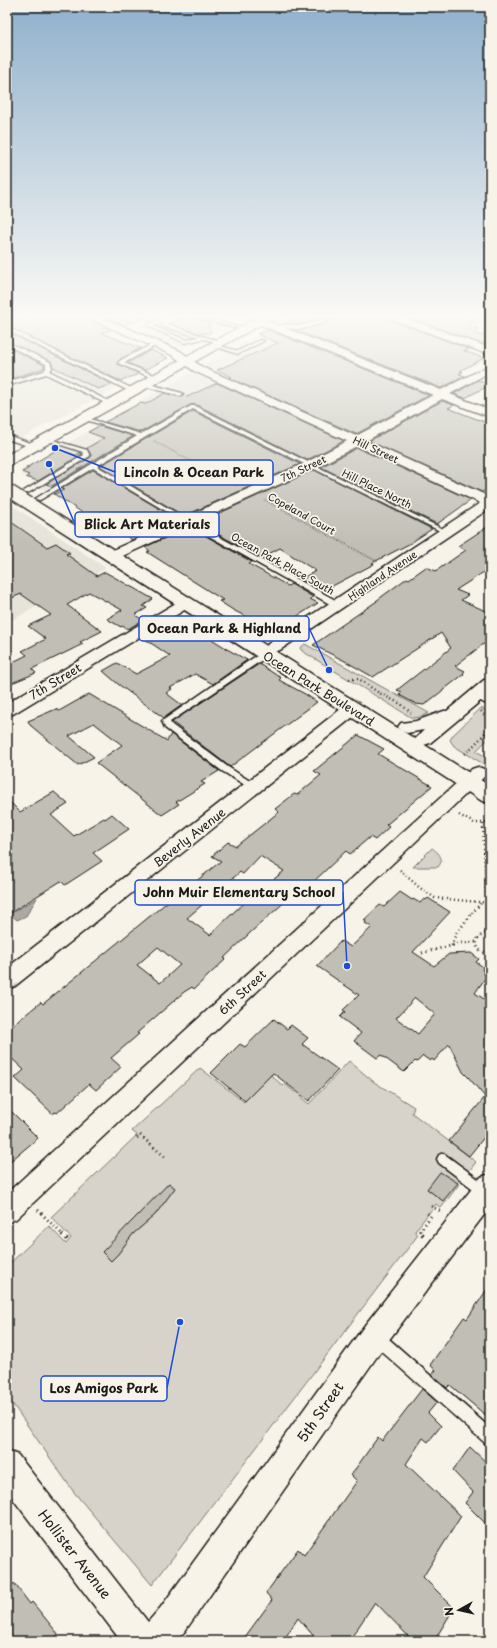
<svg xmlns="http://www.w3.org/2000/svg" width="497" height="1648" viewBox="0 0 497 1648" font-family="'Playpen Sans',sans-serif">
<style>
.built{fill:#e6e3d9}
.green{fill:#d7d3cb;stroke:#7a7874}
.water{fill:#aca9a2;stroke:#72716c}
.building{fill:#c0beb5;stroke:#1c1c1c;fill-rule:evenodd}
.lines{fill:none;stroke-linecap:round;stroke-linejoin:round}
.lane-casing{stroke:#1c1c1c;stroke-width:3}
.street-casing{stroke:#1c1c1c;stroke-width:3}
.secondary-casing{stroke:#1c1c1c;stroke-width:3}
.highway-casing{stroke:#1c1c1c;stroke-width:3}
.path-far4{stroke:#1c1c1c;stroke-width:1.5;stroke-dasharray:0.5 1.5;stroke-linecap:butt}
.path-far3{stroke:#1c1c1c;stroke-width:2;stroke-dasharray:0.5 2;stroke-linecap:butt}
.path-far2{stroke:#1c1c1c;stroke-width:2.5;stroke-dasharray:1 3;stroke-linecap:butt}
.path-far1{stroke:#1c1c1c;stroke-width:3;stroke-dasharray:1 3.5;stroke-linecap:butt}
.path{stroke:#1c1c1c;stroke-width:4;stroke-dasharray:1.5 4.5;stroke-linecap:butt}
.lane{fill:#f7f3e8;fill-rule:evenodd}
.street{fill:#f7f3e8;fill-rule:evenodd}
.secondary{fill:#f7f3e8;fill-rule:evenodd}
.highway{fill:#f7f3e8;fill-rule:evenodd}
.labels{text-anchor:middle;dominant-baseline:central;stroke-width:3.5;stroke-linejoin:round;paint-order:stroke}
.far-street-label{font-size:10px;fill:#1c1c1c;stroke:#f7f3e8}
.street-label{font-size:12px;fill:#1c1c1c;stroke:#f7f3e8}
.near-street-label{font-size:14px;fill:#1c1c1c;stroke:#f7f3e8}
.leader{fill:none;stroke:#1d4ed8;stroke-width:1.5}
.callout-dot{fill:#1d4ed8;stroke:#f7f3e8;stroke-width:1.5}
.callout{fill:#f7f3e8;stroke:#1d4ed8;stroke-width:1.5}
.callout-label{font-size:13px;text-anchor:middle;font-weight:bold;fill:#1c1c1c}
</style>
<rect width="100%" height="100%" fill="#f7f3e8"/>
<filter id="ink" filterUnits="userSpaceOnUse"><feTurbulence type="fractalNoise" baseFrequency=".025" numOctaves="2"/><feDisplacementMap in="SourceGraphic" scale="8" xChannelSelector="R" yChannelSelector="G"/><feConvolveMatrix kernelMatrix="1 2 1 2 8 2 1 2 1" color-interpolation-filters="sRGB"/></filter>
<g filter="url(#ink)">
<g class="built">
<path d="M173,315H193L229,324L185,348H181L135,328Z"/>
<path d="M293,315H365L340,324L328,319L288,338L301,343L230,377L207,366V364Z"/>
<path d="M7,331L116,385L118,387L7,445Z"/>
<path d="M190,373H196L229,389L183,410L47,492L24,476L20,472L22,469Z"/>
<path d="M7,502L106,568L7,623Z"/>
</g>
<g class="green">
<path d="M305,644L429,713L421,717L412,718L302,651L300,648Z"/>
<path d="M481,708L490,712V737L476,751L490,759V768L454,746L450,740L453,735Z"/>
<path d="M432,848C439,853 445,859 438,867H413Z"/>
<path d="M349,1061L374,1082L414,1107L412,1113L476,1162L441,1208L436,1204L415,1231L418,1235L152,1585L73,1491L7,1396V1266L49,1226L66,1244L71,1238L51,1217L137,1135L132,1131L200,1068L244,1102L271,1075L283,1086L285,1084L309,1104Z"/>
</g>
<path class="water" d="M37,898L26,916L17,920L11,915L7,916Z"/>
<g class="building">
<path d="M7,315H16L24,318L34,315H83L85,318L111,330L101,333L141,348L120,359L117,363L139,374L120,381L7,326Z"/>
<path d="M100,315H148V317L124,325Z"/>
<path d="M306,315H329L304,324L285,323Z"/>
<path d="M338,315H383L385,318L469,349L464,351L484,358L460,371L463,372L459,374L465,376L441,388L295,330L319,326L334,319Z"/>
<path d="M401,315H490V317L468,325L479,329L477,330H479L475,333L490,338V341L482,344Z"/>
<path d="M185,316L208,322L211,333H197L171,324Z"/>
<path d="M268,330L429,395L356,434L229,378L232,377L217,370L278,343L257,334Z"/>
<path d="M7,332L112,384L98,389L53,367L51,361L7,341Z"/>
<path d="M7,347L44,365V368L7,380Z"/>
<path d="M151,350L168,358L145,370L128,363Z"/>
<path d="M478,380L490,385L465,398L454,394Z"/>
<path d="M217,383L344,441L307,460L195,404L190,405L141,432L105,422L140,403L146,404L165,393L180,397L183,396L187,397Z"/>
<path d="M442,401L454,405L448,408L490,424V487L482,492L369,441Z"/>
<path d="M193,411L300,464L184,516L100,466Z"/>
<path d="M99,426L133,436L52,486L46,484L91,457V455L87,448L104,438L88,432Z"/>
<path d="M357,448L471,500L437,524L321,467Z"/>
<path d="M58,449L76,455L80,453L82,454L38,481L26,477L29,475L22,472L29,468H26Z"/>
<path d="M93,470L177,519L132,540L116,529L110,531L54,494L64,490L61,489Z"/>
<path d="M314,470L432,529L409,544L372,563L374,564L323,591L300,579L316,571L280,548L261,558L198,523Z"/>
<path d="M7,519L47,547L56,543L70,553L66,554L97,576L105,572L153,599L143,606L147,608L135,615L143,620L128,629L122,626L121,627L107,619L122,610L89,592L67,605L102,631L80,642L83,644L32,669L36,673L7,685V665L27,655L22,651L46,639L28,626L51,615L21,594L7,600Z"/>
<path d="M490,525V568L456,590L468,595L461,600L490,613V639L455,666L465,671L463,673L464,674L424,705L416,704L401,696L399,695L402,692L397,690L451,648L441,633L373,677L345,661L313,645L377,601H376L407,578L409,579L426,567L436,571L466,550L458,546Z"/>
<path d="M190,527L252,562L249,564L288,586L291,584L313,597L310,599L318,603L274,631L233,610L219,601L223,600L147,552L150,551L145,547Z"/>
<path d="M182,619L212,637L210,638L226,648H225L247,660L213,684L195,674L170,688L172,689L166,693L182,705L164,718L118,684L103,671L117,663L136,674L170,656L142,637L157,628L162,631Z"/>
<path d="M259,664L281,678L279,680L305,694L317,702L230,767L172,722Z"/>
<path d="M89,694L167,741L171,734L219,771L201,782L205,784L176,802L179,804L162,815L96,763L122,745L94,723L69,736L94,757L78,765L30,725L28,721L56,709L59,711Z"/>
<path d="M358,735L384,749L378,754L432,786L386,825L389,827L375,840L370,837L350,854L346,851L292,902L288,899L251,932L224,958L226,959L194,989L192,987L184,992L137,1033L139,1034L111,1058L121,1067L96,1090L89,1084L57,1113L55,1112L53,1114L15,1078L24,1070L7,1054V1030L41,1002L43,1004L166,903L189,887L221,861L212,856L228,842L236,846L279,812L275,809L294,794L297,795L321,775L314,771ZM260,856L284,871L236,910L210,935L187,918L240,872L243,874ZM158,947L180,965L160,983L137,965Z"/>
<path d="M54,792L68,804L51,815L74,836L104,818L105,819L112,814L129,829L93,853L102,861L65,885L61,881L7,915V799L20,812Z"/>
<path d="M400,892L412,900L413,899L420,903L424,899L426,900L428,898L450,912L413,952L434,966L449,954L471,953L479,959L476,962L483,967L482,969L486,977L475,993L490,1003V1130L469,1156L449,1141L485,1097L469,1078L463,1072L449,1044L434,1061L432,1059L430,1061L423,1056L417,1062L415,1061L404,1072L381,1055L377,1058L354,1041L361,1033L340,1017L345,1012L343,1010L359,995L317,966L341,941L351,947L372,927L365,923L366,921L364,920L380,905L384,907ZM415,998L435,1014L418,1034L396,1018Z"/>
<path d="M274,1019L287,1029L291,1025L308,1038L302,1044L338,1070L309,1101L273,1073L245,1101L211,1073L240,1044L245,1047Z"/>
<path d="M7,1107L38,1138L7,1164Z"/>
<path d="M440,1172L458,1183L443,1201L427,1189Z"/>
<path d="M169,1183L175,1188L155,1215L133,1234L118,1254L111,1261L102,1252Z"/>
<path d="M490,1285V1419L450,1385L447,1388L432,1375L436,1370L430,1365L464,1317L467,1319Z"/>
<path d="M422,1389L437,1402L428,1413L441,1426L428,1442L423,1438L406,1464L461,1516L423,1577L454,1608L434,1641H413L375,1602L349,1641H318L298,1618L283,1641H242L272,1600L266,1593L298,1549L304,1555L357,1481L351,1475L378,1437L382,1441Z"/>
<path d="M470,1447L490,1466V1528L465,1503L473,1492L453,1471Z"/>
<path d="M14,1583L30,1604L32,1602L58,1634L52,1641H7V1592Z"/>
</g>
<g class="lines">
<defs>
<g id="lane">
<path d="M171,315H184L167,324L205,337L225,342L223,343L202,339L185,343L148,326L150,323ZM163,321L162,326L199,337L186,340L153,326Z"/>
<path d="M185,315H192L247,329L245,330Z"/>
<path d="M332,315H337C327,322 311,328 298,329C289,329 284,327 276,329L274,328C283,321 293,327 304,325C314,323 323,319 332,315Z"/>
<path d="M7,327L137,391L138,392L133,393L7,330Z"/>
<path d="M260,340L264,341L238,354L214,346L216,345L238,351Z"/>
<path d="M7,342L50,362L52,368L49,371L114,404L109,405L46,374L7,386V382L44,371L46,368V364L7,345Z"/>
<path d="M153,344L157,345L124,363L161,378V380H157L118,363L121,360Z"/>
<path d="M146,383L182,393L183,394L180,396L144,386L143,385Z"/>
<path d="M191,406H195L449,532L444,533L193,409L97,466L190,521L341,603V607H335L186,523L93,468L40,500L35,499L137,436L83,419V417L141,434Z"/>
<path d="M7,435L36,445L37,446L34,448L7,439Z"/>
<path d="M46,438L87,450L90,456L28,493H24V491L84,455L83,452L46,440Z"/>
<path d="M264,653H267L271,655L259,662L170,722L172,725L228,767L256,785L257,787L256,789L253,790L222,771L165,728L162,721L253,658Z"/>
<path d="M473,693H479L490,700V706L473,697L472,695Z"/>
<path d="M443,1153L489,1187V1195L485,1197L481,1195L439,1163L437,1159L439,1155Z"/>
<path d="M376,1330L381,1332L490,1428V1445L485,1443L371,1342L369,1337L371,1332Z"/>
</g>
<g id="street">
<path d="M84,315H97L180,351L202,367L356,436L433,395L256,323L254,321L256,319H262L441,390L490,365V372L450,394L490,410V417L442,399L366,441L490,497V508L280,650L274,652L268,650L266,647L268,644L480,503L357,446L313,469L116,559L111,560L106,559L104,556L106,553L305,463L347,441L194,371L172,355L86,317Z"/>
<path d="M384,315H397L490,348V355L386,317Z"/>
<path d="M186,599L191,600L193,603L191,606L13,714L7,715V703L181,600Z"/>
<path d="M490,679V693L430,743L424,745L418,743L415,739L424,730L407,733L401,731L398,727L401,723L416,721L444,711H447L484,680Z"/>
<path d="M352,704L358,705L360,709L358,713L15,986L7,989V968L346,705Z"/>
<path d="M478,767L484,769L487,773L484,777L16,1219L7,1223V1193L472,769Z"/>
<path d="M490,1174V1207L385,1345L185,1631L176,1641H121L7,1491V1451L18,1455L148,1622L161,1607L365,1325L481,1177Z"/>
</g>
<path id="secondary" d="M7,485L12,486L490,786V803L482,801L7,496Z"/>
<path id="highway" d="M262,315H276L274,317L12,464L7,465V455Z"/>
</defs>
<use href="#lane" class="lane-casing"/>
<use href="#street" class="street-casing"/>
<use href="#secondary" class="secondary-casing"/>
<use href="#highway" class="highway-casing"/>
<path class="path-far4" d="M154,441L202,467"/>
<g class="path-far3">
<path d="M200,466L237,486"/>
<path d="M265,500L378,562"/>
</g>
<g class="path-far2">
<path d="M349,679H359L379,693L401,704L411,713"/>
<path d="M481,711L490,722"/>
<path d="M465,754L481,738L490,726"/>
<path d="M459,815L474,823H490"/>
<path d="M483,824L487,913"/>
<path d="M400,870L420,888L435,898L490,903"/>
<path d="M472,913L482,902"/>
</g>
<g class="path-far1">
<path d="M487,912L490,934"/>
<path d="M490,934H485L478,937L476,944L479,950L490,955"/>
<path d="M452,946L456,934L473,912"/>
<path d="M422,953L462,943L476,942"/>
<path d="M489,955L490,970"/>
<path d="M137,1138L140,1135L166,1158"/>
<path d="M431,1206L442,1212"/>
<path d="M38,1210L63,1235"/>
<path d="M423,1235L420,1231L431,1216L425,1212"/>
</g>
<g class="path">
<path d="M62,1234L69,1241"/>
<path d="M422,1234L424,1236"/>
</g>
<use href="#lane" class="lane"/>
<use href="#street" class="street"/>
<use href="#secondary" class="secondary"/>
<use href="#highway" class="highway"/>
</g>
</g>
<linearGradient id="sky" x2="0" y2="1"><stop stop-color="#90b0cc"/><stop offset="0.58" stop-color="#fbfaf5"/><stop offset="1" stop-color="#fbfaf5" stop-opacity="0"/></linearGradient>
<rect width="497" height="545" fill="url(#sky)"/>
<g class="labels">
<g class="far-street-label">
<text transform="translate(376 449) rotate(25)">Hill Street</text>
<text transform="translate(303 468) rotate(-25)">7th Street</text>
<text transform="translate(377 488) rotate(26)">Hill Place North</text>
<text transform="translate(302 513) rotate(29)">Copeland Court</text>
<text transform="translate(283 563) rotate(29)">Ocean Park Place South</text>
<text transform="translate(382 575) rotate(-34)">Highland Avenue</text>
</g>
<g class="street-label">
<text transform="translate(55 681) rotate(-31)">7th Street</text>
<text transform="translate(319 688) rotate(32)">Ocean Park Boulevard</text>
<text transform="translate(189 837) rotate(-38)">Beverly Avenue</text>
<text transform="translate(242 992) rotate(-43)">6th Street</text>
</g>
<g class="near-street-label">
<text transform="translate(320 1412) rotate(-55)">5th Street</text>
<text transform="translate(75 1554) rotate(52)">Hollister Avenue</text>
</g>
</g>
<path class="leader" d="M55 448L115 472M49 464L75 524M329 670L309 628M347 966L343 892M180 1322L167 1388"/>
<g class="callout-dot">
<circle cx="55" cy="448" r="4"/>
<circle cx="49" cy="464" r="4"/>
<circle cx="329" cy="670" r="4"/>
<circle cx="347" cy="966" r="4"/>
<circle cx="180" cy="1322" r="4"/>
</g>
<g class="callout">
<rect x="115" y="460" width="158" height="25" rx="4"/>
<rect x="75" y="512" width="144" height="25" rx="4"/>
<rect x="139" y="616" width="170" height="25" rx="4"/>
<rect x="135" y="880" width="208" height="25" rx="4"/>
<rect x="41" y="1376" width="126" height="25" rx="4"/>
</g>
<g class="callout-label">
<text x="194" y="477">Lincoln &amp; Ocean Park</text>
<text x="147" y="529">Blick Art Materials</text>
<text x="224" y="633">Ocean Park &amp; Highland</text>
<text x="239" y="897">John Muir Elementary School</text>
<text x="104" y="1393">Los Amigos Park</text>
</g>
<rect width="497" height="1648" fill="none" stroke="#f7f3e8" stroke-width="24"/>
<rect x="12" y="12" width="473" height="1624" fill="none" stroke="#1c1c1c" stroke-width="1.5" filter="url(#ink)"/>
<g transform="translate(459 1610) rotate(262)" stroke="#f7f3e8" stroke-width="3" paint-order="stroke">
<path d="M0-3L7 15L0 10L-7 15Z" fill="#1c1c1c"/>
<text y="-6" font-size="11" font-weight="bold" text-anchor="middle" fill="#1c1c1c">N</text>
</g>
</svg>
